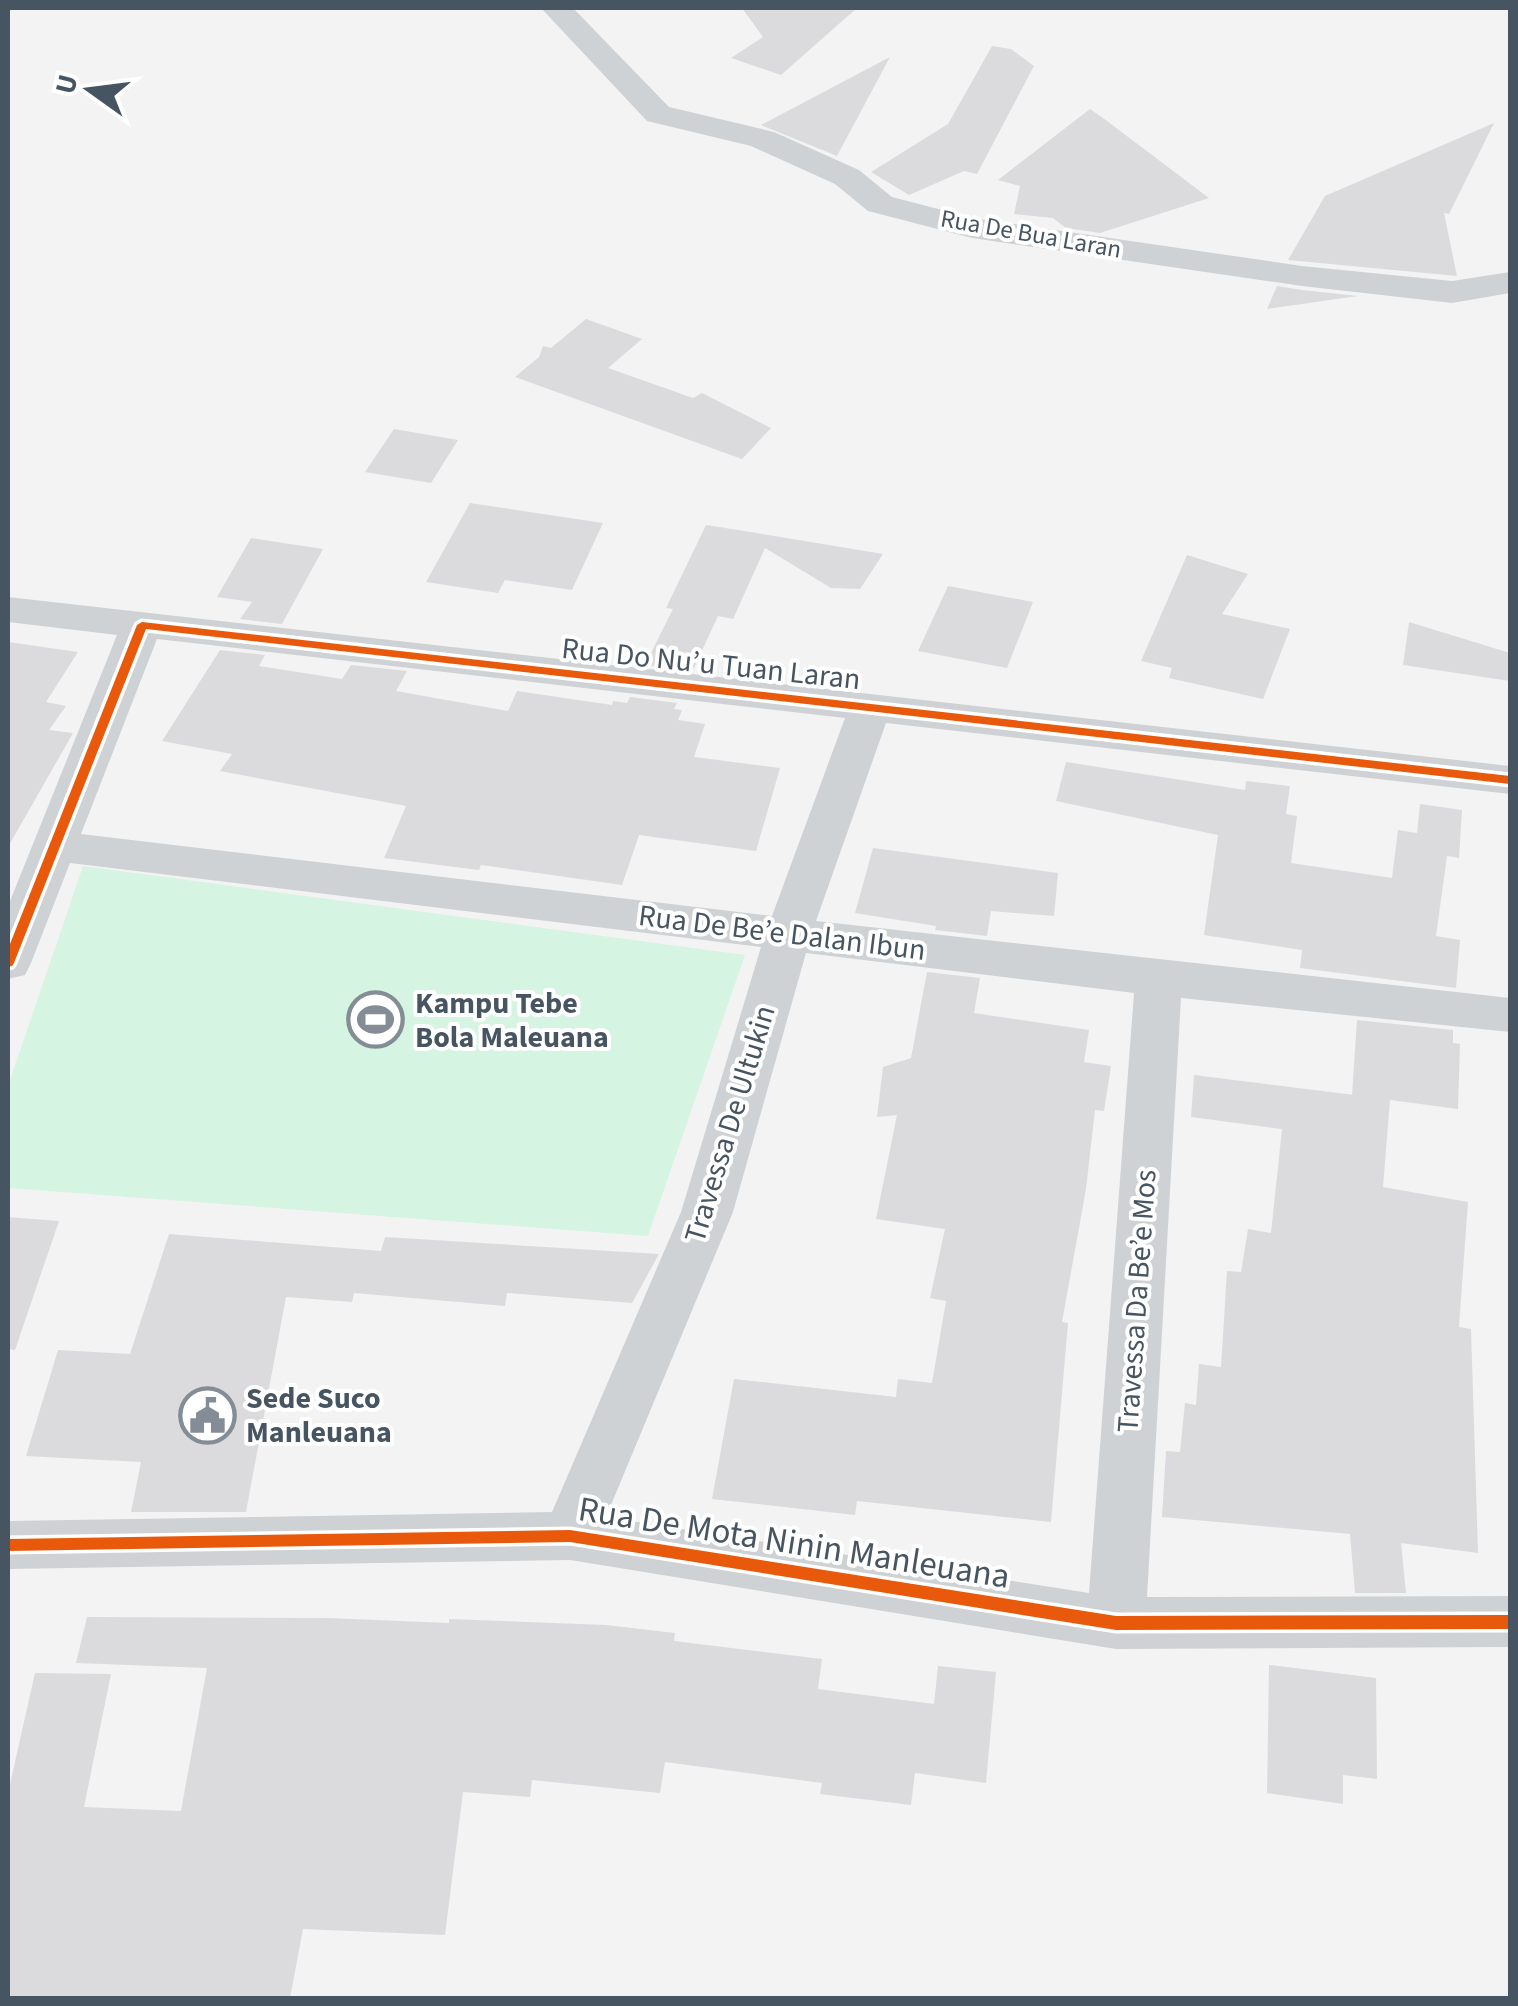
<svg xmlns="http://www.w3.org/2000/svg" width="1518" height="2006" viewBox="0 0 1518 2006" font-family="'Source Sans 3',sans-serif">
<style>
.green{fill:#d6f4e2}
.building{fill:#dbdbdd}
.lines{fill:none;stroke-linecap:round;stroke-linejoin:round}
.street{fill:#cfd2d4;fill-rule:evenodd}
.cycleway-casing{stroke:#fff;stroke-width:7}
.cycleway{fill:#e8590c;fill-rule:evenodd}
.labels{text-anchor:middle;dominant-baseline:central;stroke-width:8;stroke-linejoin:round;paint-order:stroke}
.far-street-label{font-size:25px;fill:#475562;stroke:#fff}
.street-label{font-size:30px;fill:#475562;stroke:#fff}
.poi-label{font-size:30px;font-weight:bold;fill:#475562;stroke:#fff;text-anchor:start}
.near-street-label{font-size:35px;fill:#475562;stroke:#fff}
</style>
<rect width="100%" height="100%" fill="#f4f3f3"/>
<path class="green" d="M83,866L745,955L648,1236L8,1188V1086Z"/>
<g class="building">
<path d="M742,8H857L781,75L731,58L763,37Z"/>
<path d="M992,46L1011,49L1034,66L977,174L964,171L909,195L871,172L948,124Z"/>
<path d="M890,57L837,156L761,125Z"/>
<path d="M1090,109L1103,118L1209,198L1100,233L1066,228L1053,218L1014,214L1020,186L998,180Z"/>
<path d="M1494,123L1449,214L1444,213L1457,276L1288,260L1325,196Z"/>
<path d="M1277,286L1302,290L1358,296L1267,309Z"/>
<path d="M586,319L642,339L608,368L693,398L702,393L771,428L742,459L515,377L539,357L543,346L551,348Z"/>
<path d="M394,429L458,440L431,483L365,472Z"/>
<path d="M470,503L603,523L572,590L505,580L498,593L426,582Z"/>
<path d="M706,525L738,530L883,554L860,589L831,588L765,548L733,619L718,616L693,670L645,665L673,609L666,608Z"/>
<path d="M251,538L323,549L282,624L240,619L252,602L217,597Z"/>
<path d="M1187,555L1248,574L1222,614L1290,629L1263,699L1169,678L1172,668L1141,661Z"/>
<path d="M948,586L1033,602L1007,668L918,651Z"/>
<path d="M1409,622L1510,653V681L1403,665Z"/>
<path d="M8,642L78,652L46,702L66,706L49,730L73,733L8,847Z"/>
<path d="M220,650L265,655L259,666L342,679L351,665L407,671L396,691L508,711L517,691L612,705L613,701L627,703L630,697L677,703L674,709L682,710L678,720L705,724L694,757L780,768L756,851L639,835L622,885L481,865L479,870L384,858L406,806L220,771L232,754L162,741Z"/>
<path d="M1066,762L1245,790L1246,781L1290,786L1286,814L1297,816L1291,863L1392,878L1398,830L1417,833L1420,804L1462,810L1459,858L1447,856L1436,936L1460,940L1456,988L1300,968L1302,950L1204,935L1218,835L1056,801Z"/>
<path d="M873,848L1058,873L1054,916L991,911L987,936L935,930L936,926L855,913Z"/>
<path d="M927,972L980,978L974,1013L1089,1030L1084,1062L1111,1066L1104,1111L1095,1110L1086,1189L1062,1322L1068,1323L1051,1522L857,1501L855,1515L712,1499L734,1379L896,1397L898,1379L932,1383L946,1301L930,1298L945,1229L876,1219L897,1115L877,1117L883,1067L911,1058Z"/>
<path d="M1357,1020L1453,1030V1043L1460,1044L1458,1109L1390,1100L1383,1187L1468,1202L1459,1327L1471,1329L1478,1553L1401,1543L1406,1593H1355L1350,1534L1162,1517L1166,1451L1180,1452L1185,1403L1196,1405L1199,1364L1221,1367L1227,1271L1241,1272L1248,1229L1271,1233L1282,1129L1191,1117L1194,1075L1387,1099L1352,1095Z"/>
<path d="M8,1217L59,1221L15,1350L8,1349Z"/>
<path d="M169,1234L381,1251L385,1237L659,1254L632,1303L507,1293L505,1306L354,1293L352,1302L286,1297L246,1512H131L141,1462L26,1456L58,1350L130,1354Z"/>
<path d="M87,1617L327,1618L449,1623V1619L606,1625L675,1633L674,1641L822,1659L818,1689L934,1704L938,1666L996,1672L986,1783L915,1773L911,1805L820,1794L822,1783L665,1762L660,1793L532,1780L530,1797L463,1792L445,1935L303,1929L290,1998H8V1793L35,1673L111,1674L84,1807L181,1811L207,1668L76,1663Z"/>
<path d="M1269,1665L1376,1678L1377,1779L1343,1775V1804L1267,1793Z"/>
</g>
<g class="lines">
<g class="street">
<path d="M541,8H573L669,107L774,132L859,170L892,197L973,218L1302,266L1452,281L1510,272V293L1452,303L1302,286L972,238L868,211L835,184L751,146L647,121Z"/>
<path d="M8,597L1510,766V794L886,723L816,921L1510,998V1032L1181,998L1147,1597L1510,1596V1647L1116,1649L570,1560L8,1569V1521L552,1512L681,1212L761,947L70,863L31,963L25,975L8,979V906L117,635L8,622ZM157,639L845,718L772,916L81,834ZM806,953L1134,993L1089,1593L606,1517L733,1212Z"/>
</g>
<defs>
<g id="cycleway">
<path d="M142,622L1510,776V784L146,629L14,963L12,966L8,967V949L137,625Z"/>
<path d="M570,1530L1116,1616L1510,1615V1629L1116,1630L570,1542L8,1551V1539Z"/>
</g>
</defs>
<use href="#cycleway" class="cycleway-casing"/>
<use href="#cycleway" class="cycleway"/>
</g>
<defs>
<symbol id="stadium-ring" viewBox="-11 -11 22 22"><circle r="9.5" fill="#fff" stroke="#848c95" stroke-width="1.5"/><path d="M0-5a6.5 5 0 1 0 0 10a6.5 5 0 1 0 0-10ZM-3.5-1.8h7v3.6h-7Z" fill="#848c95"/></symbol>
<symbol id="civic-ring" viewBox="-11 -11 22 22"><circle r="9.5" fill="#fff" stroke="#848c95" stroke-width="1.5"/><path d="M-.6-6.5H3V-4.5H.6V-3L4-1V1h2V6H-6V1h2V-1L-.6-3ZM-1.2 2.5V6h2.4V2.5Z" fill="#848c95"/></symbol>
</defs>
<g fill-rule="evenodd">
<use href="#stadium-ring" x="344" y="988" width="63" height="63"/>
<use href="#civic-ring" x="176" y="1384" width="63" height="63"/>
</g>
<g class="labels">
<g class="far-street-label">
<text transform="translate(1031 234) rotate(10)">Rua De Bua Laran</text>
</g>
<g class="street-label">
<text transform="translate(711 664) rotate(6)">Rua Do Nu’u Tuan Laran</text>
<text transform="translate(782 933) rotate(7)">Rua De Be’e Dalan Ibun</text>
<text transform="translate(730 1124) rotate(-73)">Travessa De Ultukin</text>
<text transform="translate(1137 1301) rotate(-86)">Travessa Da Be’e Mos</text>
</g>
<g class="poi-label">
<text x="415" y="1003">Kampu Tebe<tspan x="415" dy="34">Bola Maleuana</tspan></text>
<text x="246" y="1398">Sede Suco<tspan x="246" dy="34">Manleuana</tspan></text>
</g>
<g class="near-street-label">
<text transform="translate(794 1543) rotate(9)">Rua De Mota Ninin Manleuana</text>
</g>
</g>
<rect width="1518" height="2006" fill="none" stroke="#475562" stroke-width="20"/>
<g transform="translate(90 90) rotate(284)" stroke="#ffffff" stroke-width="8" paint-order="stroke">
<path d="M0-8L18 38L0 25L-18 38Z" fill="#475562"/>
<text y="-15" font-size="28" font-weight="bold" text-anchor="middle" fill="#475562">U</text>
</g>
</svg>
